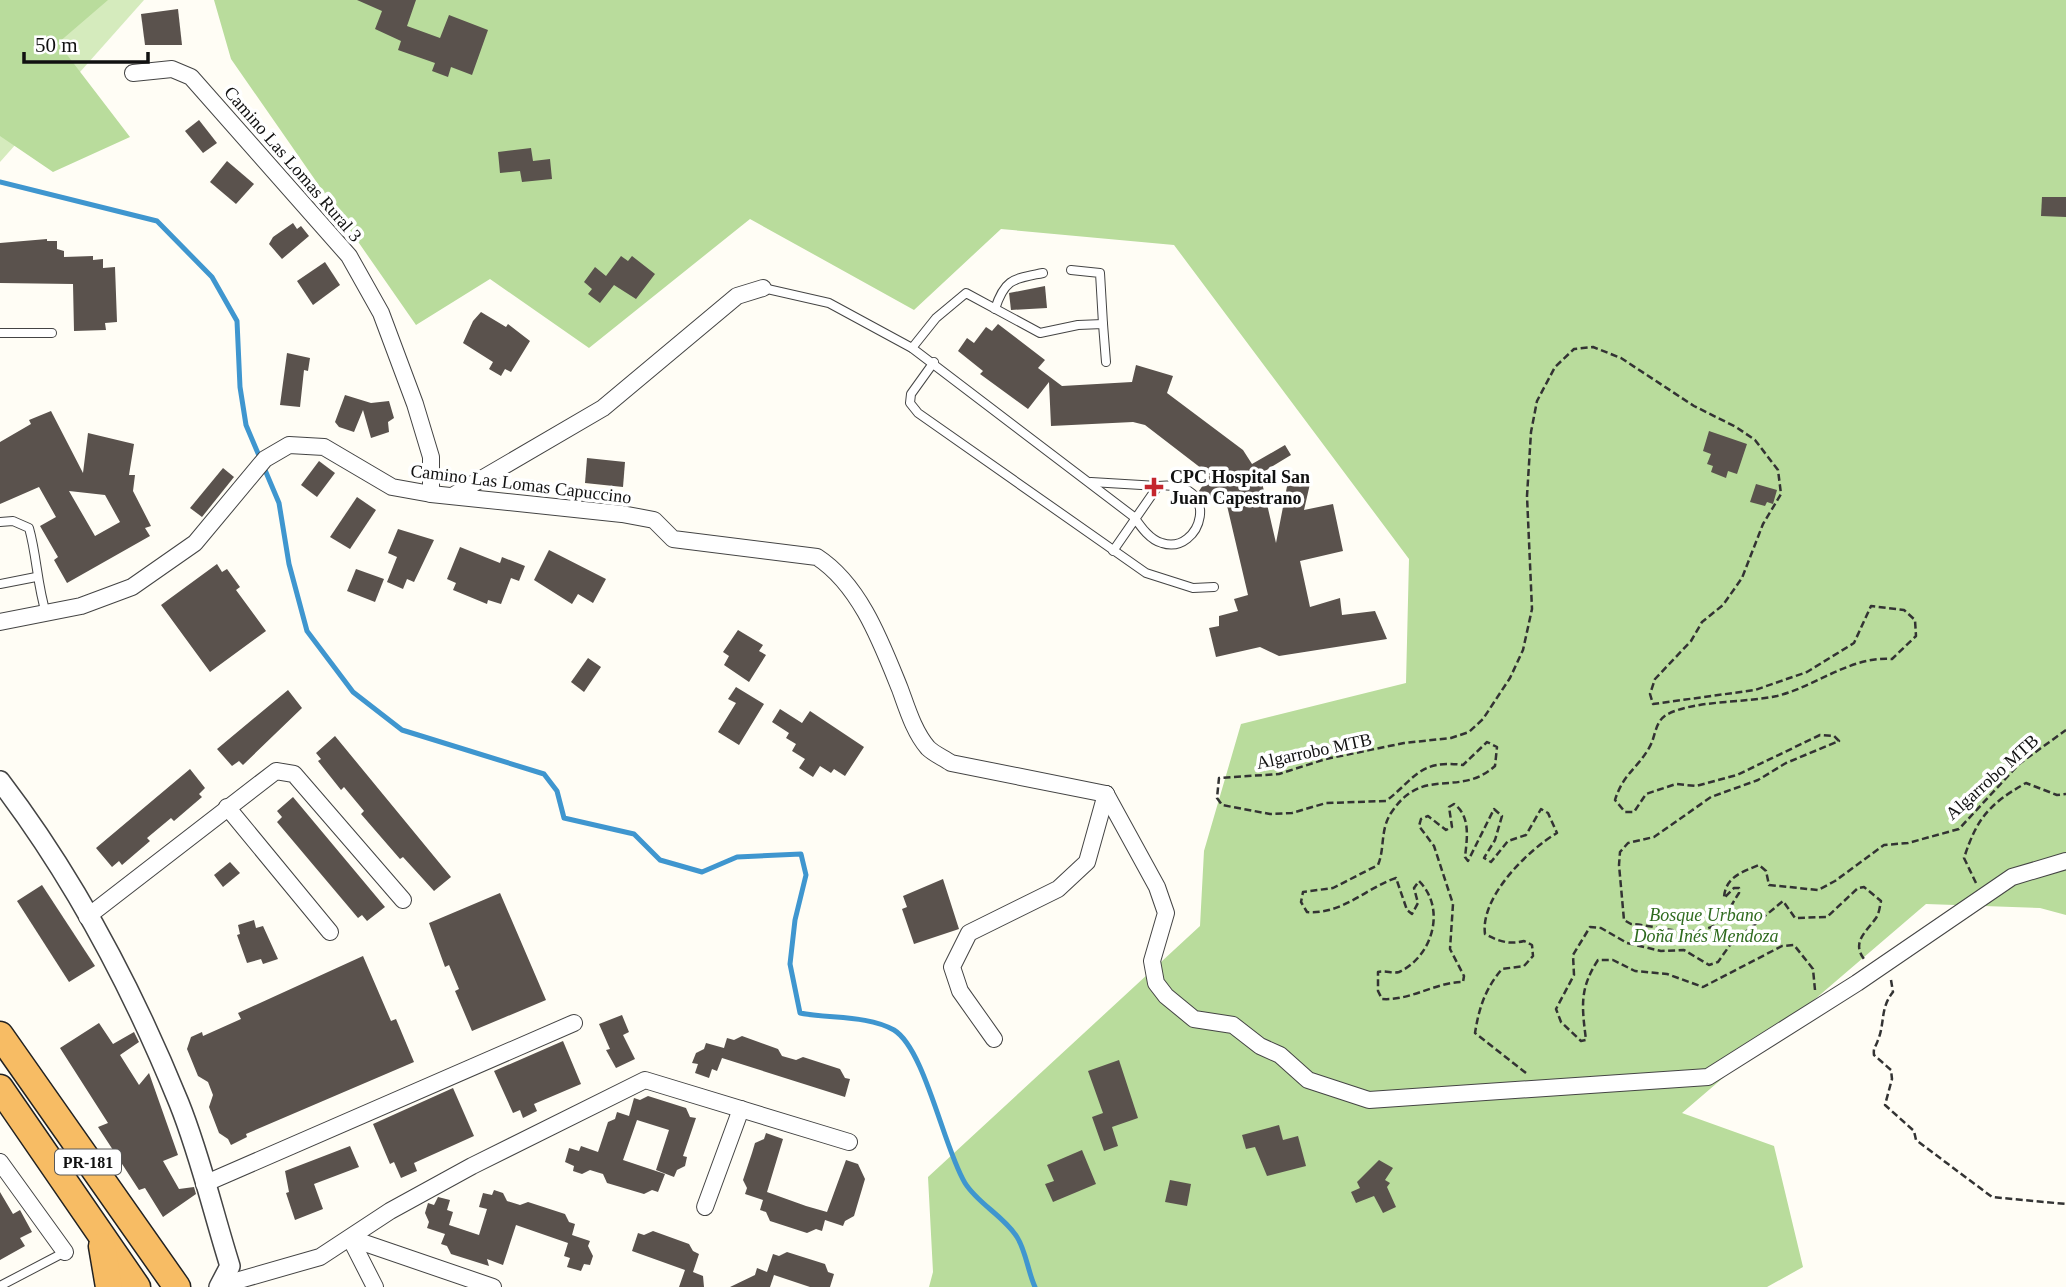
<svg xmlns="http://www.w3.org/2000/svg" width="2066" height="1287" viewBox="0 0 2066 1287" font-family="'Times New Roman',serif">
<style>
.green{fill:#d5ebbd}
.forest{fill:#b9dc9c}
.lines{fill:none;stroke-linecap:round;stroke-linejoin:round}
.stream{stroke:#3f96cf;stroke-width:5}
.building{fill:#5a524d;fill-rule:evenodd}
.service-casing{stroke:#444;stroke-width:10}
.minor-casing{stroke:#444;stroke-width:18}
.tertiary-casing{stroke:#444;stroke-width:22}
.trunk-casing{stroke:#222;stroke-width:29}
.path{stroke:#333;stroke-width:2.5;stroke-dasharray:7 3.5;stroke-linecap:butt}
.service{stroke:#fff;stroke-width:8}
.minor{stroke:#fff;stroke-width:16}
.tertiary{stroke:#fff;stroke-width:19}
.trunk{stroke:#f7bc64;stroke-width:26}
.poi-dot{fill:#c4262e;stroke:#fff;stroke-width:2.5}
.labels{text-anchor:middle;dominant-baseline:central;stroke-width:7;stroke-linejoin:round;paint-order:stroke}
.shield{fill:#fff;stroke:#585858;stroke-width:2}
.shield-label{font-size:16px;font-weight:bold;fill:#111}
.street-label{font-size:18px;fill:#111;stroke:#fff}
.poi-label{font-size:18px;font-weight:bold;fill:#111;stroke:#fff;text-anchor:start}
.park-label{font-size:18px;font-style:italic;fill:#2f6b1f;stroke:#fff}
</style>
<rect width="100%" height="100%" fill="#fffdf5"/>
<path class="green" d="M0,0H144L0,162Z"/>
<g class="forest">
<path d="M0,0H108L58,43L130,137L53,172L0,136Z"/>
<path d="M214,0H2066V915L2040,908L1926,904L1682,1113L1774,1146L1803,1267L1767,1287H929L933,1272L928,1177L1200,926L1204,851L1241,724L1406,683L1409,559L1174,245L1001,229L914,310L750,219L589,348L490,279L416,325L231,59Z"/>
</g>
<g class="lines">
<path class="stream" d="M0,182L157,221L212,277L237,321L240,387L246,425L279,503L289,564L307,631L353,692L402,730L544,774L557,791L564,818L634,834L660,860L702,872L737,857L801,854L806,875L795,920L790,964L800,1013C830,1019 867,1015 894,1030C925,1049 944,1149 965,1183C978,1204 1004,1216 1017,1237C1026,1251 1028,1272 1035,1287"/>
</g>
<g class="building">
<path d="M357,0H416L407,26L440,38L449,15L488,30L472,75L451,67L448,77L432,71L435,63L398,50L401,41L375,29L382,11Z"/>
<path d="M178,9L182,45H145L141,14Z"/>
<path d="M199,120L217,143L203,153L185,131Z"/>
<path d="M531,148L533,161L550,159L552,179L522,182L520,171L500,173L498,152Z"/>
<path d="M227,161L254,184L236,204L210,182Z"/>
<path d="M2042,197H2066V217L2041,216Z"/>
<path d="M293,223L297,229L301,226L309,236L282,259L269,244L273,237Z"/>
<path d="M47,239V241H57V249L64,251V257L93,256V260L103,259V268L115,267L117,322L105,323L106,330L74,331L73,284L0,283V243Z"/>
<path d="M621,256L628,261L632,256L655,274L636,299L614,285L600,303L588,294L592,289L584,282L595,267L606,276Z"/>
<path d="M325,262L340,285L313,305L297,281Z"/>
<path d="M1045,286L1047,308L1011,310L1009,293Z"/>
<path d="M481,312L506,327L508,324L530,341L511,372L505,369L501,376L489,369L493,362L463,343L473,321Z"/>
<path d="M998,324L1045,360L1038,368L1062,386L1132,382L1136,365L1173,376L1167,393L1243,450L1252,464L1285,445L1291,455L1260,474L1276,543L1290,471L1312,475L1304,510L1333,504L1343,551L1300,561L1310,607L1340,598L1342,615L1375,611L1387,639L1279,656L1260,647L1216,657L1209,628L1219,626V616L1238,611L1234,599L1248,595L1225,497L1205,501L1199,491L1210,475L1145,425L1133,422L1051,426L1049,382L1028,409L980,374L983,371L958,351L967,338L974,343L986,327L992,331Z"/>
<path d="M287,353L310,358L308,371L304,370L300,407L280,405Z"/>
<path d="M345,395L371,403L389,401L394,418L388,422L389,432L371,438L363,410L354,432L339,427L335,422Z"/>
<path d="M51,411L83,473L88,433L134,444L129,475H135L133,491L151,526L145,528L150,536L67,583L54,560L58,557L40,526L56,517L39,487L0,504V442L31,424L29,420ZM69,491L105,495L120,522L95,536Z"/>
<path d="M1709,431L1747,444L1737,474L1728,471L1726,478L1711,472L1713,466L1707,464L1711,454L1703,451Z"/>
<path d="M587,458L625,462L623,487L585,483Z"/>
<path d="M319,461L335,473L317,497L301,485Z"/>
<path d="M223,468L234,477L202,517L190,508Z"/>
<path d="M1756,484L1777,490L1773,504L1767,502L1765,506L1750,502Z"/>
<path d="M357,497L376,510L350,549L330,537Z"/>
<path d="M398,529L434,540L414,582L407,579L403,589L387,582L397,557L388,553Z"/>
<path d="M460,547L500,563L502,557L525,566L519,581L511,578L501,604L488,600L487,604L453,590L456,583L447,579Z"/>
<path d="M549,550L606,579L593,603L578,594L572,604L534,580Z"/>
<path d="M217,564L222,572L227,569L240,587L236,590L266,631L210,672L161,605Z"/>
<path d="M356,569L384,579L375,602L347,591Z"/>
<path d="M738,630L763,645L759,651L766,655L749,682L724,665L729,656L723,652Z"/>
<path d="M588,658L601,667L584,692L571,682Z"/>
<path d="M736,687L764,704L739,745L718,732L736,703L728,699Z"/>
<path d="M288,690L302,708L243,765L239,761L232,766L217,749Z"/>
<path d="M780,709L802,723L810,711L864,747L845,776L834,769L831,773L820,766L813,777L799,768L805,759L792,751L796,744L786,738L789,733L772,722Z"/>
<path d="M335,736L451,877L434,891L403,857L400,859L361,814L364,811L344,787L341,790L318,761L321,759L316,753Z"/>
<path d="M190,769L205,788L199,794L202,797L174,821L171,818L147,838L150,841L122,865L119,861L112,867L96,848Z"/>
<path d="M293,797L385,907L367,921L362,915L358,918L277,822L282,817L277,811Z"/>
<path d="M230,862L240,873L223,887L214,875Z"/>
<path d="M943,879L959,929L914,944L902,909L907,907L903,896Z"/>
<path d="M42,885L95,966L69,982L17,901Z"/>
<path d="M500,893L546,1000L472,1031L455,991L459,989L449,965L445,967L429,923Z"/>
<path d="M254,920L256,928L263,926L278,959L263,964L261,959L247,963L237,935L240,934L238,925Z"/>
<path d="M363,956L391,1021L396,1019L414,1062L246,1134L247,1137L231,1145L228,1139L219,1133L209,1107L213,1095L208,1082L198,1076L187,1049L191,1037L202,1032L203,1036L241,1019L238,1013Z"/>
<path d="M622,1015L629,1032L623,1035L635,1059L616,1068L606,1050L610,1049L599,1024Z"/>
<path d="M99,1023L113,1044L134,1032L139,1042L120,1055L139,1085L149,1073L178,1155L163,1161L179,1189L194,1187L196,1194L163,1217L145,1188L139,1190L98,1127L108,1123L60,1048Z"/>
<path d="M742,1036L778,1049L782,1056L796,1060L803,1057L840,1069L845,1078L850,1079L845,1097L722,1058L717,1071L712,1069L709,1078L695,1073L698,1064L692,1063L696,1053L704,1049L706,1043L724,1048L727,1038L734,1040Z"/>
<path d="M563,1041L581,1084L534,1104L537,1111L523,1118L520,1110L513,1113L494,1071Z"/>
<path d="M1119,1060L1138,1118L1112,1127L1118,1146L1104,1151L1092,1117L1103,1113L1088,1071Z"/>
<path d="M453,1088L474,1136L414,1163L417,1171L401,1178L394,1162L390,1164L373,1124Z"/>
<path d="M648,1096L686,1108L690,1117L696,1118L683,1156L687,1157L685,1166L677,1170L674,1177L656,1170L669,1130L637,1120L623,1160L665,1174L658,1192L652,1190L644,1194L607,1183L603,1174L590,1170L582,1174L573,1171L574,1166L565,1162L569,1148L579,1151L581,1146L598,1152L608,1122L615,1119L617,1112L629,1116L634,1098L640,1100Z"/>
<path d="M1279,1125L1283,1140L1298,1136L1306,1166L1267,1176L1255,1147L1246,1149L1242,1135Z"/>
<path d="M766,1133L783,1139L767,1192L806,1206L827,1212L846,1160L858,1164L865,1179L854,1216L845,1221L843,1226L825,1220L822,1231L816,1229L807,1233L770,1221L766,1212L760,1210L763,1200L745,1194L747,1188L743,1180L752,1153L755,1143L764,1139Z"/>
<path d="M350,1146L359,1167L314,1184L323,1209L295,1220L286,1193L289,1192L285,1171Z"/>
<path d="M1082,1150L1096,1184L1053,1202L1045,1184L1054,1181L1047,1165Z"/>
<path d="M1379,1160L1393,1168L1385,1180L1390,1183L1387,1187L1396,1207L1383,1213L1374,1196L1356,1203L1351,1192L1360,1188L1357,1182Z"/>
<path d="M1170,1180L1191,1184L1187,1206L1165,1202Z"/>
<path d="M494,1190L503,1193L507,1201L520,1205L528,1202L565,1214L569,1222L575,1224L572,1235L590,1241L588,1246L593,1256L590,1265L584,1264L581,1271L567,1267L570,1258L564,1256L568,1243L516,1225L503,1265L487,1259L489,1266L451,1254L447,1246L441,1244L445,1234L427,1228L429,1222L425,1213L428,1203L434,1205L438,1197L450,1200L447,1210L453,1212L449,1225L479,1235L487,1209L479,1207L483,1193L492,1195Z"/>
<path d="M0,1192L13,1214L20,1210L32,1232L20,1238L25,1246L0,1260Z"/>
<path d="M653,1231L689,1244L693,1251L699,1254L693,1272L703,1276L704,1287H679L685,1270L632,1251L638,1233L644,1235Z"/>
<path d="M787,1252L825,1264L828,1272L834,1274L830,1287H810L774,1275L770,1287H730L755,1275L757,1268L767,1272L773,1254L779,1256Z"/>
</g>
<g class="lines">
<defs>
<g id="service">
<path d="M1071,270L1100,273L1103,324"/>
<path d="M763,288L829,303L912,348L1134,517C1141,527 1150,540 1162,543C1201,556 1225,479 1158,486L1113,551"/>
<path d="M995,309C1005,278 1014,279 1043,273"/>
<path d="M0,333H52"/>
<path d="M912,348L936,318L966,293L1040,333L1078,325L1103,324L1106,362"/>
<path d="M934,362L911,394L910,403L918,413L1146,573L1193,588L1214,587"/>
<path d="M1091,482L1158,486"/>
<path d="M0,522L13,521L29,528C37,556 37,585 46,613"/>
<path d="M0,584L36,577"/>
<path d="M0,1286L65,1252"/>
</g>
<g id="minor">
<path d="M133,73L172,69L191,77L349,256L381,313L415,404L431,457V494"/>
<path d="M454,495L603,408L737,296L763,288"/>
<path d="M0,622L81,606L132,587L195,543L265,459L289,445L324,447L392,487L431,494L622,514L654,520L673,539L817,557C860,585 881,642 900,689C907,708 914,732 928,748C934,754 944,758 951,763L1106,794"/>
<path d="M1106,794L1157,887L1166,913L1152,961L1156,983L1166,996L1194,1019L1233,1025L1260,1046L1280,1055L1308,1080L1369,1100L1708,1077L1857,983L2012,877L2066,861"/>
<path d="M227,807L330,932"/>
<path d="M87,917L276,771L294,774L403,900"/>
<path d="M994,1039L960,991L952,967L969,933L1058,889L1087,862L1106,794"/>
<path d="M0,1162L65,1252"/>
<path d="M204,1184L574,1023"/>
<path d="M705,1207L741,1109"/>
<path d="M350,1238L493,1287"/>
<path d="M350,1238L375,1287"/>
<path d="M222,1285L320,1257L390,1211L472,1166L645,1080L849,1142"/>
</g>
<path id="tertiary" d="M0,781C74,878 133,990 179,1103C200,1155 213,1212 230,1266L219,1287"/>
<g id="trunk">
<path d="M0,1035L177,1287"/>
<path d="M0,1088L137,1287"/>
<path d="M102,1246L109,1287"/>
</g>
</defs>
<use href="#service" class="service-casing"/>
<use href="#minor" class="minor-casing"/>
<use href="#tertiary" class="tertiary-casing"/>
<use href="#trunk" class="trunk-casing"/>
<g class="path">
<path d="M1976,883L1964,858C1977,818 1989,804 2026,783L2057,795L2066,794"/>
<path d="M1891,980L1893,992C1880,1008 1885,1023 1878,1040C1876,1047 1873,1047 1874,1055L1891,1070L1892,1079L1885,1105L1914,1131L1916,1140L1992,1197L2066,1204"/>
<path d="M1815,990L1813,969L1794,945L1782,946L1703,987L1667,974L1635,971L1613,960H1598C1579,989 1582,1007 1586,1040L1581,1041L1561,1022L1556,1009L1574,975L1573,955L1590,927L1601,928L1627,943L1661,951L1684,950L1709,965L1718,962L1730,945L1783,901L1795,918L1827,917L1858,888L1864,887L1881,901C1880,906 1879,914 1876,918C1867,931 1851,942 1864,959"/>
<path d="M1526,1073L1475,1033C1479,1008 1485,989 1502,969L1524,966L1533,956L1532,945L1524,941C1509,945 1498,941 1485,934C1480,897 1528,850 1557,833L1548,813L1541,809L1526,835L1508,841L1491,862L1484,858L1495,840L1502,816L1494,809L1468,861L1465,857C1467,839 1471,816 1454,804L1449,807L1452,827L1446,830L1428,816L1421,819L1419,826L1434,846L1453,904L1450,949L1464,976L1463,982C1435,982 1411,1001 1382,999L1378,991V972C1385,970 1393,974 1399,972C1432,957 1447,909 1419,881L1414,888L1418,903L1412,914L1407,910L1396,878C1366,888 1342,915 1307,912L1301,902L1303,892L1333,888L1378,865C1385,848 1380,830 1391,813C1423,764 1458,799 1495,766L1497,747L1487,742L1463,765C1419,759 1415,779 1386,801L1326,803L1292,813L1270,814L1222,805L1217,798L1219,778L1279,774L1326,759L1404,743L1451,738L1469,732L1483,719L1510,678L1523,650L1532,609L1527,496L1531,432L1537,401L1555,367L1574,349L1593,347L1621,358L1694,406L1736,427L1755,440L1778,470L1781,494L1763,524L1742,578L1723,605L1702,622L1691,641L1655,679L1650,694L1653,704L1755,690L1807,672L1854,643L1871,606L1904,610L1915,620L1916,636L1892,659C1850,656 1817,686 1777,696C1745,703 1693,700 1666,715C1654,723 1656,737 1649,748C1637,769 1623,774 1615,800L1625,812H1634L1646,794L1676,784L1696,786L1737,775L1820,735L1834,736L1839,741L1786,763L1758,780L1711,797L1654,837L1628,843L1620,852L1619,865L1624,920L1631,924C1657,925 1700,942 1721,920C1728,913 1733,902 1739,893V888H1734L1724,898C1725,877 1742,872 1759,865L1766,871L1769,885L1818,890L1835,881L1884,845L1908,843L1959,829L2019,764L2066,730"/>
</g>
<use href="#service" class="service"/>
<use href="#minor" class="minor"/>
<use href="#tertiary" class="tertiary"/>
<use href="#trunk" class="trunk"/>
</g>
<path class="poi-dot" d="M1150.5 476.5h7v7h7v7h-7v7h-7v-7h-7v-7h7z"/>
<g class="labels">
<rect class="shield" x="55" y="1149.5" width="66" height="25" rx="5"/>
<g class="shield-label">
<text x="88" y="1162">PR-181</text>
</g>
<g class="street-label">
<text transform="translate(293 164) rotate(49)">Camino Las Lomas Rural 3</text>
<text transform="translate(521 484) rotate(7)">Camino Las Lomas Capuccino</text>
<text transform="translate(1314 751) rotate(-12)">Algarrobo MTB</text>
<text transform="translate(1992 777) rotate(-42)">Algarrobo MTB</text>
</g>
<g class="poi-label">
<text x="1170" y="477">CPC Hospital San<tspan x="1170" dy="21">Juan Capestrano</tspan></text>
</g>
<g class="park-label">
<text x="1706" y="915">Bosque Urbano<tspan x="1706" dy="21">Doña Inés Mendoza</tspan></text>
</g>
</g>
<path d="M24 52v10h124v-10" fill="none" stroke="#111111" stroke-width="3.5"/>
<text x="35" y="52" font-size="21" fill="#111111" stroke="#ffffff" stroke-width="5" paint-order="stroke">50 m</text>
</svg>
